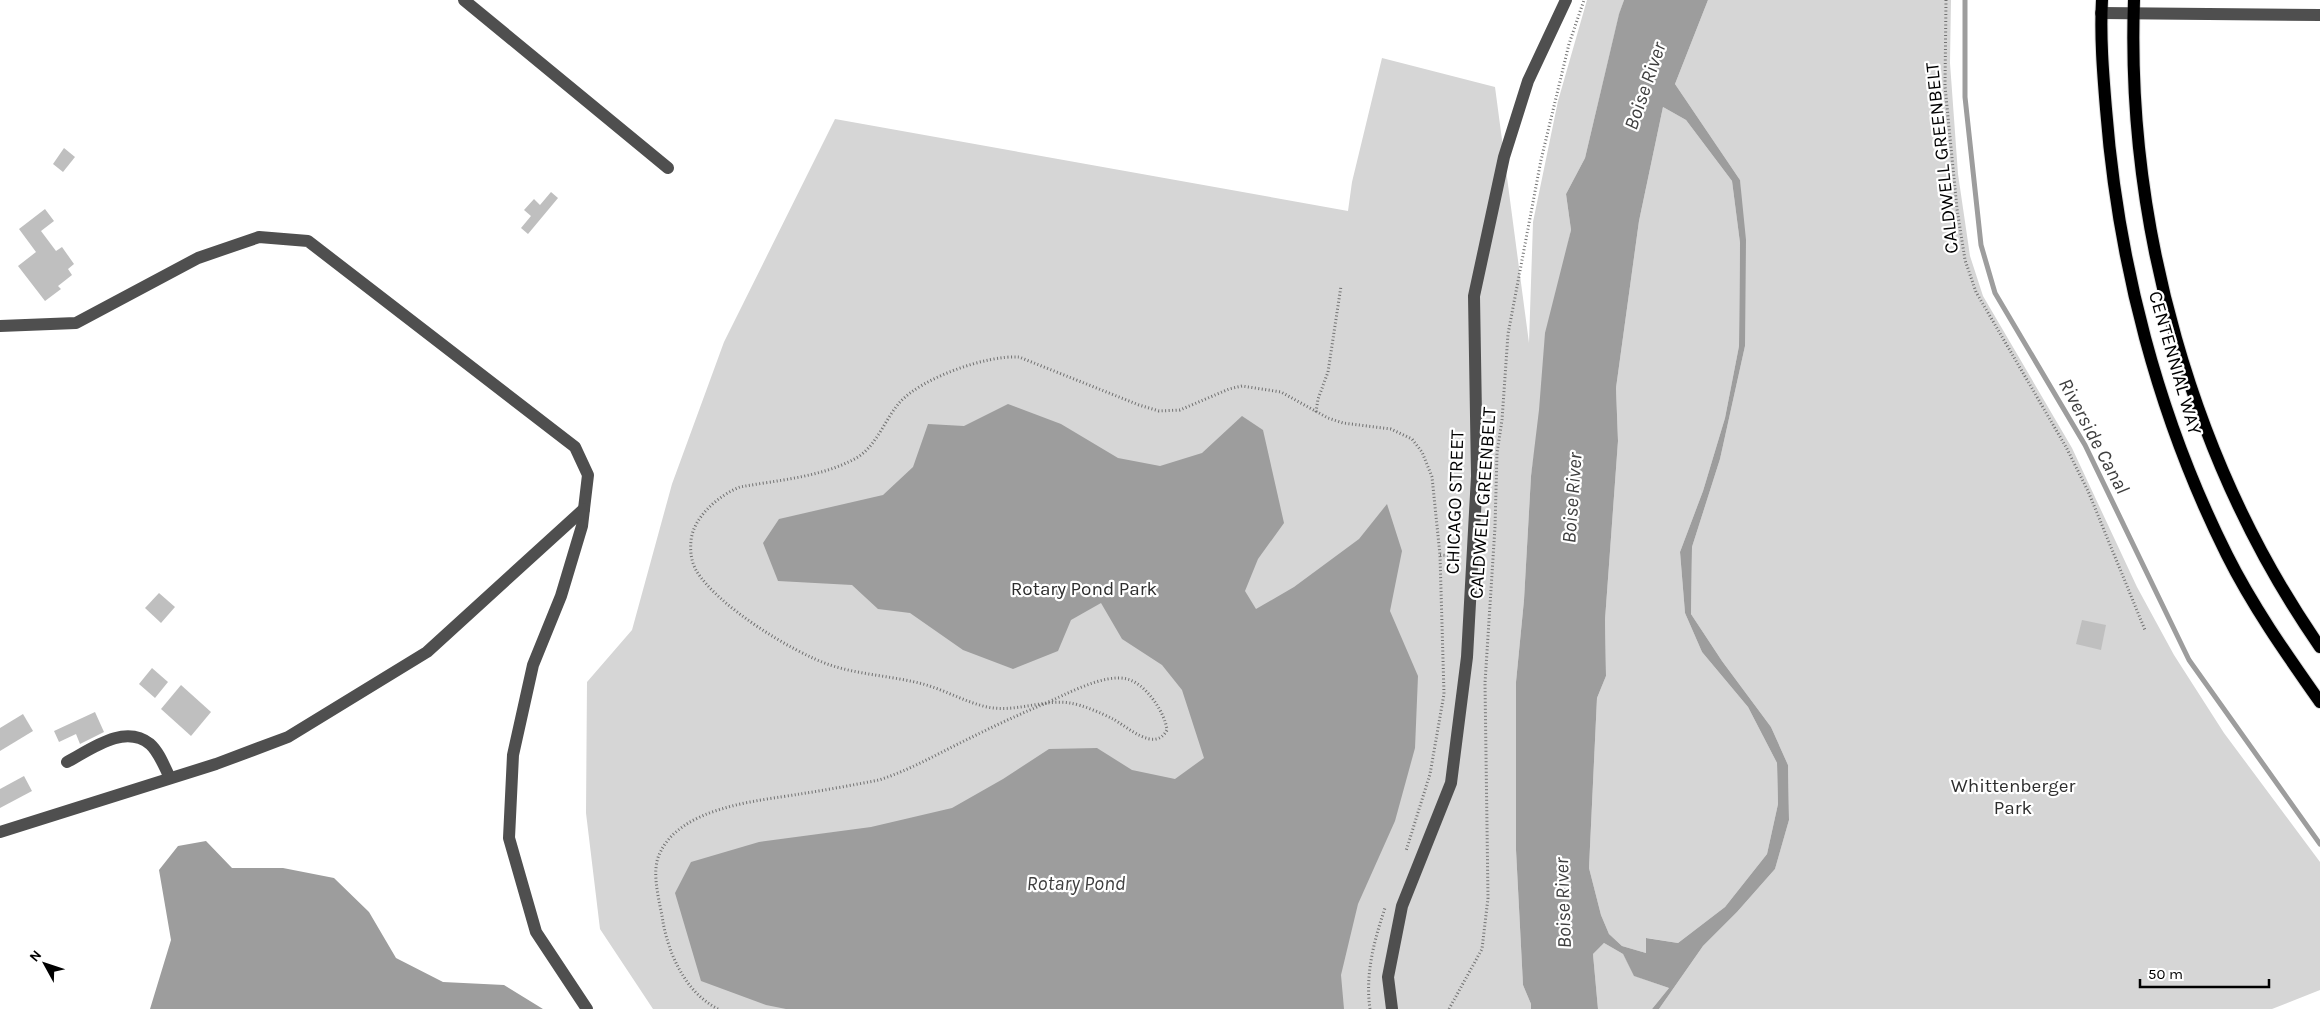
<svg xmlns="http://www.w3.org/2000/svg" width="2320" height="1009" viewBox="0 0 2320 1009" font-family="Karla,sans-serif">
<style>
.green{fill:#d6d6d6}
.water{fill:#9d9d9d;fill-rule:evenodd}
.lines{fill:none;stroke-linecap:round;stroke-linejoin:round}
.stream{stroke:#9d9d9d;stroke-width:5}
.building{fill:#bfbfbf}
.major-casing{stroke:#dbdbdb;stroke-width:14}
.path{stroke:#717171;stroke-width:3;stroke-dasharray:1 2.5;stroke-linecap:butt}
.minor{stroke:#4f4f4f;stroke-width:12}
.major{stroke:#000;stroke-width:12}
.labels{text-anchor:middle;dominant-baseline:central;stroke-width:4.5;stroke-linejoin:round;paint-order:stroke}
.street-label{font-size:19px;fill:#000;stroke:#fff}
.park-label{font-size:19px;fill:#2d2d2d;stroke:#fff}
.water-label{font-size:20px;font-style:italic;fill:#3e3e3e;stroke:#fff}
</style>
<rect width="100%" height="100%" fill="#fff"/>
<g class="green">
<path d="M1587,0H1624L1619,15L1585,158L1566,194L1571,230L1560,281L1531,476L1524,600L1516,682V850L1523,985L1531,1004V1009H653L600,929L586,813L587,682L632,630L672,484L724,342L835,119L1348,211L1352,182L1382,58L1495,87L1529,343L1533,222L1558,101Z"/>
<path d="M1708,0H1951L1950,63L1958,174L1970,256L1983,296L2072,448L2137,587L2174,655L2224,733L2320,862V990L2272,1009H1659L1703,946L1737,912L1775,869L1789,820L1788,765L1771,727L1722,661L1691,614L1692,547L1720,459L1745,346L1740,180L1675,84Z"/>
<path d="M1663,107L1686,120L1732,181L1740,243L1739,346L1725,418L1703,491L1680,552L1685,613L1702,652L1748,707L1777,763L1778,804L1767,854L1725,907L1678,943L1647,938L1646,953L1622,946L1609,934L1601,915L1589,868L1597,698L1606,676L1605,620L1618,441L1616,388L1639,221Z"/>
<path d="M1604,943L1623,954L1635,976L1669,988L1652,1009H1598L1593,954Z"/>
</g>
<g class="water">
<path d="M1624,0H1708L1675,84L1740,180L1746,240L1745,346L1720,459L1692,547L1691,614L1722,661L1771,727L1788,765L1789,820L1775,869L1737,912L1703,946L1659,1009H1652L1669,988L1634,976L1623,954L1604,943L1593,954L1598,1009H1531V1004L1523,985L1516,850V682L1524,600L1531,476L1539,410L1545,333L1571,230L1566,194L1585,158L1619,14ZM1663,107L1686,120L1732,181L1740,243L1739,346L1725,418L1703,491L1680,552L1685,613L1702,652L1748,707L1777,763L1778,804L1767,854L1725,907L1678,943L1646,938V953L1622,946L1609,934L1601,915L1589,868L1597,698L1606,676L1605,620L1618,441L1616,388L1639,221Z"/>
<path d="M1008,404L1061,424L1118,458L1160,466L1202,453L1242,416L1263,430L1284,523L1258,559L1245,591L1256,609L1294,587L1359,539L1387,504L1402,551L1390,611L1418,676L1415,748L1395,821L1358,904L1341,975L1344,1009H786L766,1005L701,981L675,893L691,862L759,842L871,827L952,808L1003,779L1049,749L1097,748L1132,770L1175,779L1204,758L1182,690L1162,665L1122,639L1101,603L1071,620L1058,651L1013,669L963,650L910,613L878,609L852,585L778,581L763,543L779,519L883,495L913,467L928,424L964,426Z"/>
<path d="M206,841L232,868H283L334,878L369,912L396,958L443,982L504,985L543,1009H150L171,940L159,870L178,846Z"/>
</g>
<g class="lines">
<path class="stream" d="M1965,0V97L1981,245L1995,293L2085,445L2189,660L2320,844"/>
</g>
<g class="building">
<path d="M64,148L75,157L63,172L53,164Z"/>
<path d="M551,192L558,198L528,234L521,228L531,216L524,210L534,199L540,205Z"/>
<path d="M45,209L54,221L41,231L56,251L62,247L74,264L68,269L72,275L58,286L61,289L45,301L18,266L36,252L19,229Z"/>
<path d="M159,593L175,607L161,623L145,608Z"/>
<path d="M2082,620L2106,625L2101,650L2076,644Z"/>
<path d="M152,668L168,682L155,698L139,684Z"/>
<path d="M181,685L211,712L191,736L161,709Z"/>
<path d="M95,712L104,732L80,744L76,734L59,742L54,731Z"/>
<path d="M23,714L33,731L0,751V728Z"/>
<path d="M24,776L32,791L0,808V789Z"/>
</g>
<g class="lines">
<defs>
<g id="major">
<path d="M2102,0C2100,36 2103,73 2106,109C2118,263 2158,417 2227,555C2253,607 2287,655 2320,702"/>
<path d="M2134,0C2126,224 2192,463 2320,647"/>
</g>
</defs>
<use href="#major" class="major-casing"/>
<g class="path">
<path d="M1946,0L1945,86L1957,209L1965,260L1976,292L2066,447L2088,491L2145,630"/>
<path d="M1316,412L1318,399L1328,372L1341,286"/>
<path d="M1440,555L1459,556"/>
<path d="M718,1009C686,993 669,955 663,922C660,902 651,874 659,855C679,807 757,801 800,794C826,790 853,785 879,780C907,771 932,757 958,744C986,730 1015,716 1044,704C1065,695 1104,673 1127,679C1145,683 1165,712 1167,730C1155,753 1128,727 1113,719C1101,713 1083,705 1070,703C1043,699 1015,713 987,707C965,702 945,690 923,684C893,676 860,675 830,665C792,652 716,605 696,570C691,561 690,550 691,541C693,517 719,495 740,487C778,480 824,477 858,457C877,445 885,419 900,402C922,378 986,355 1019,357L1139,405L1159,411L1180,410L1229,389L1242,386L1281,392L1328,418L1343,423L1391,429L1412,439L1422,452L1432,477L1440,555L1444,694L1430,774L1406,851"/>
<path d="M1370,1009C1365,974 1374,941 1385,908"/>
<path d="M1449,1009L1482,949L1488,898L1485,683L1495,527L1497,453L1502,420L1508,334L1541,160L1569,44L1584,0"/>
</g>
<g class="minor">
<path d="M464,0L668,168"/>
<path d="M2101,13L2320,15"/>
<path d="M0,326L76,323L198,258L259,237L308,241L575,447L588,475L582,526L561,596L533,665L513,755L509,838L536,932L587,1009"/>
<path d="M67,762C90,750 124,723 150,744C159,752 164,766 170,778"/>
<path d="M0,832L216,764L288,737L427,652L584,509"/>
<path d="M1392,1009L1388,977L1402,906L1451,783L1467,657L1477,476L1474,296L1504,157L1528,81L1566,0"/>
</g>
<use href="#major" class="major"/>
</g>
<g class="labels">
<g class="street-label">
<text transform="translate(1942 158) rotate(-96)">CALDWELL GREENBELT</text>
<text transform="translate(2175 363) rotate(74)">CENTENNIAL WAY</text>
<text transform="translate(1455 502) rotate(-88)">CHICAGO STREET</text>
<text transform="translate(1483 503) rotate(-86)">CALDWELL GREENBELT</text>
</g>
<g class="park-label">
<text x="1084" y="589">Rotary Pond Park</text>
<text x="2013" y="786">Whittenberger<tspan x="2013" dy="22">Park</tspan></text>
</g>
<g class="water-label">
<text transform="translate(1645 86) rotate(-71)">Boise River</text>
<text transform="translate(2094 436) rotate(62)">Riverside Canal</text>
<text transform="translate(1572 498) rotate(-86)">Boise River</text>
<text x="1076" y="883">Rotary Pond</text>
<text transform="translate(1563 903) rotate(-92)">Boise River</text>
</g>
</g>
<g transform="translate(45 964) rotate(310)" stroke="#ffffff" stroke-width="4" paint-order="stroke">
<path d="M0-4L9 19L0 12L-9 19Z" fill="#000000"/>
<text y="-8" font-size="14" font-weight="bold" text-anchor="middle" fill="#000000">N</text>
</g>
<path d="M2140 979v8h129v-8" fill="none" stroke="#000000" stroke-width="2.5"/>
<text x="2148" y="979" font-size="15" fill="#000000" stroke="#ffffff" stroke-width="4" paint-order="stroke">50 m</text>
</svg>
